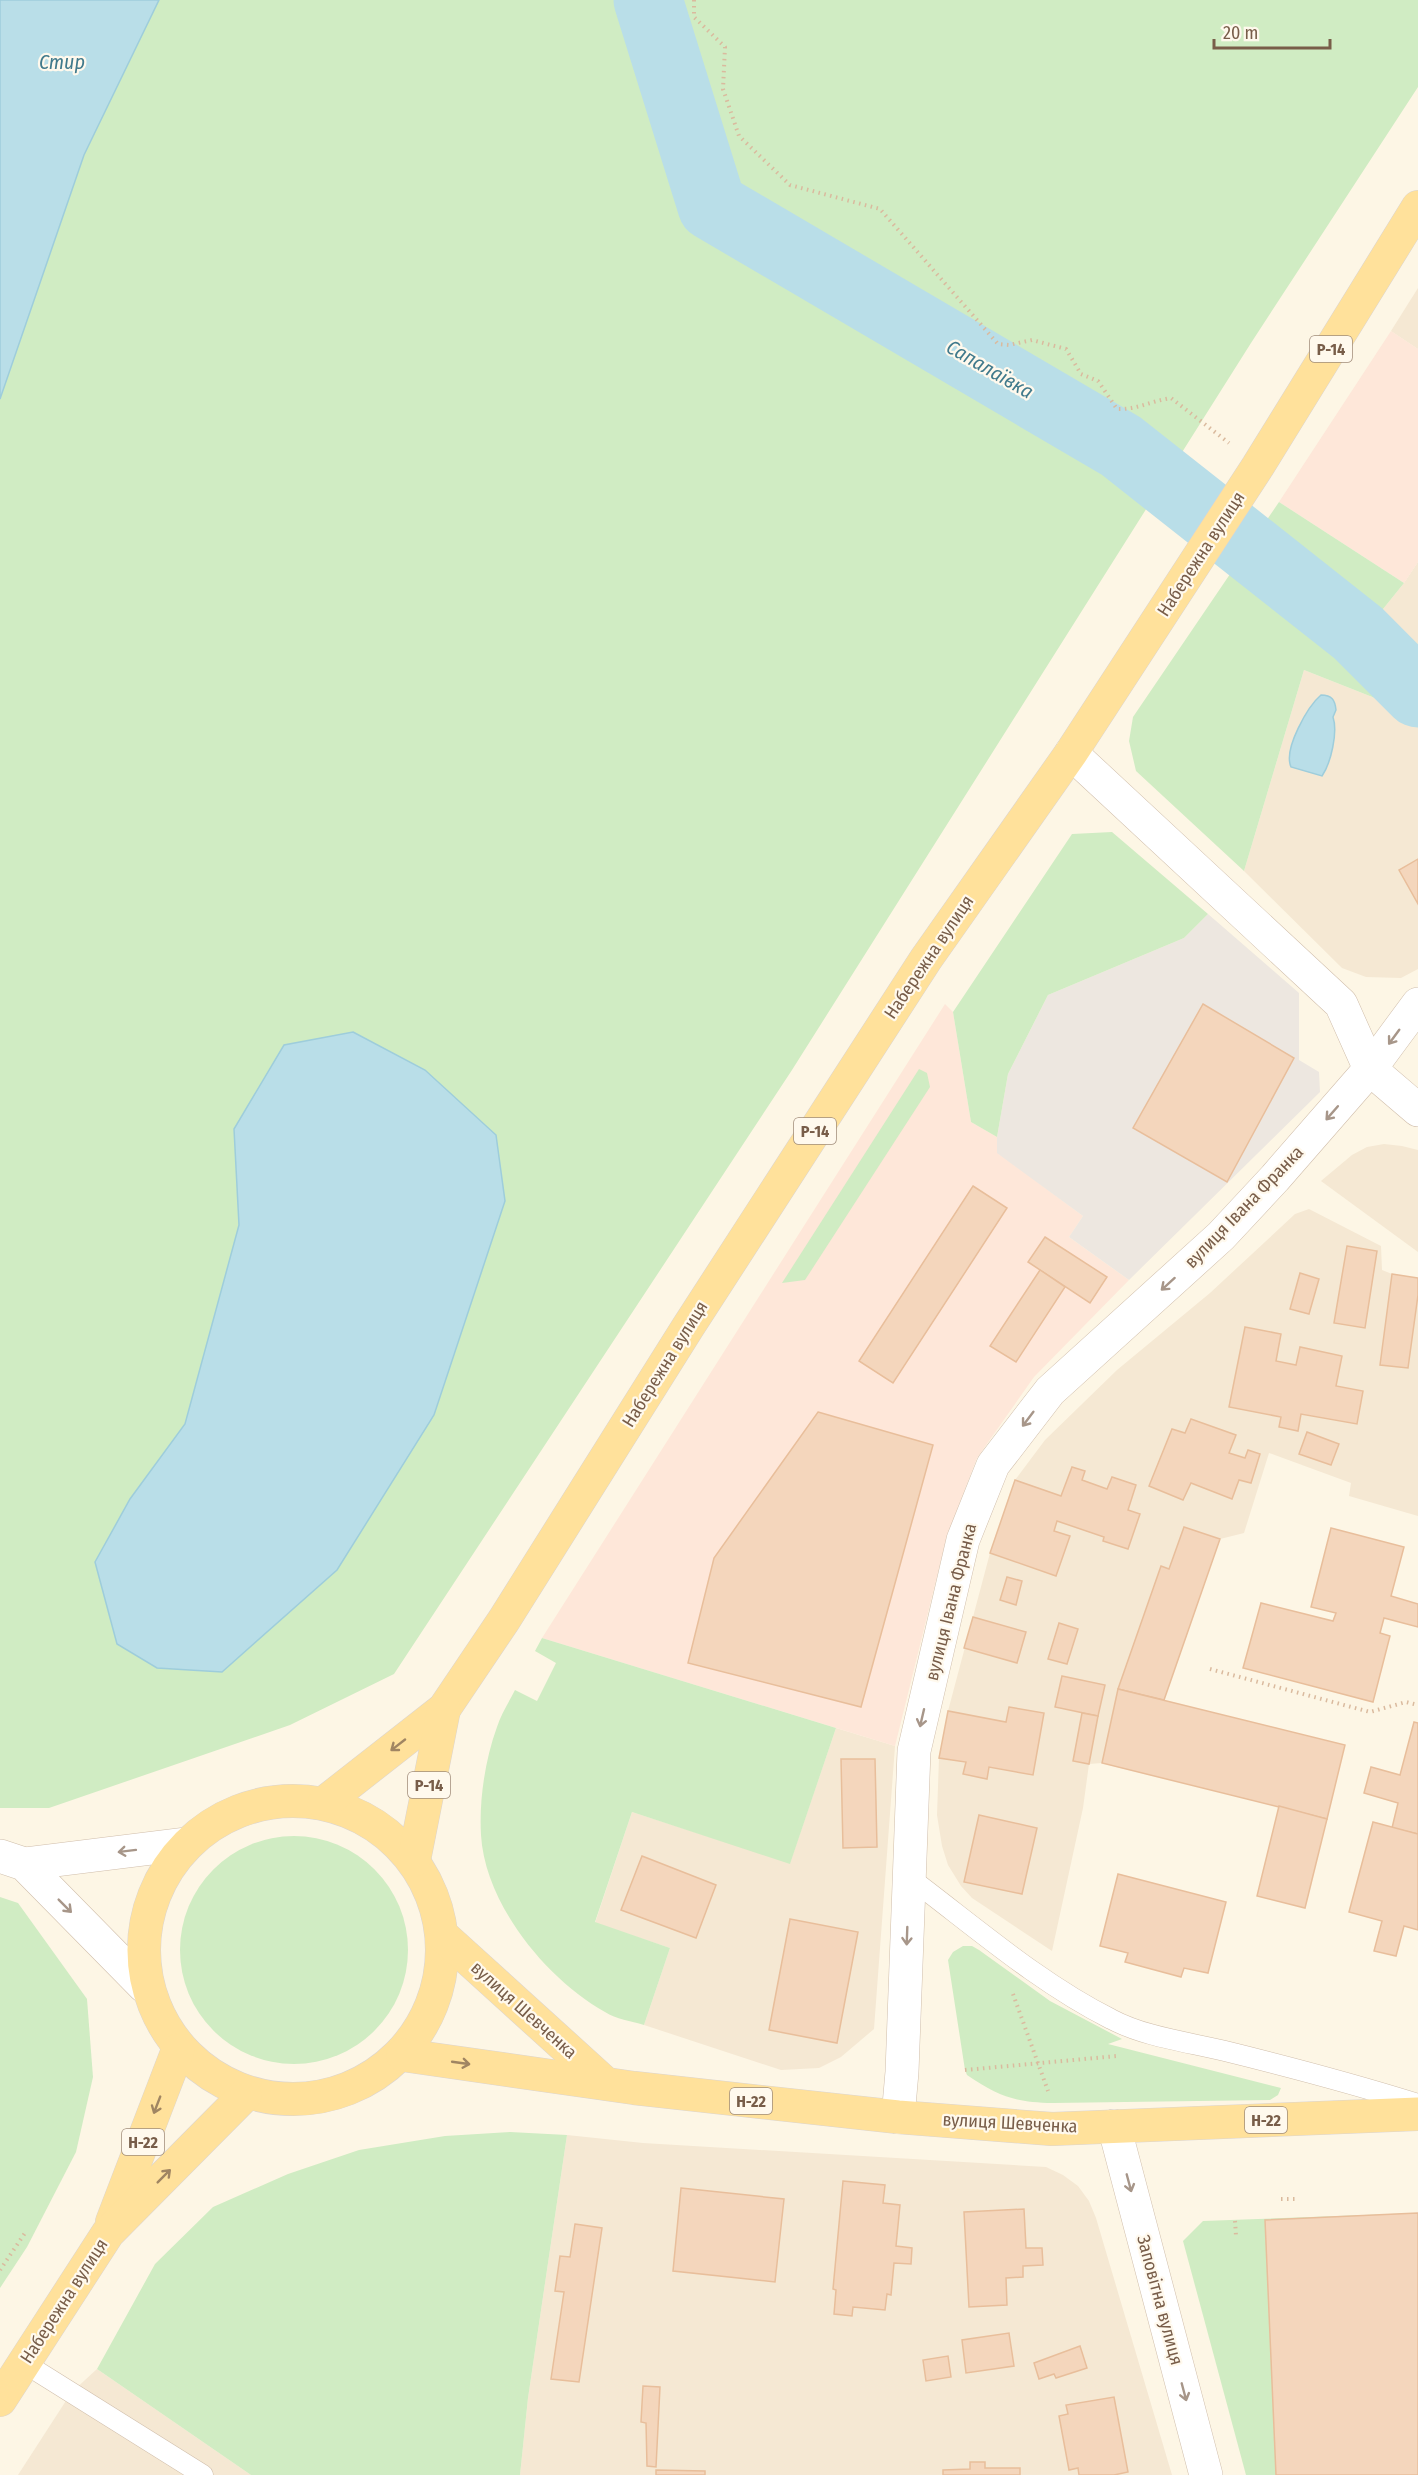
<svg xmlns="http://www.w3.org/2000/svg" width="1418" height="2475" viewBox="0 0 1418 2475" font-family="'Fira Sans Condensed',sans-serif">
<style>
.residential{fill:#f5e8d3}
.commercial{fill:#fee7d9}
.industrial{fill:#ede7e0}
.green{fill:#d0ecc3}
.water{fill:#b9dee8;stroke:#9ecddb;stroke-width:1.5}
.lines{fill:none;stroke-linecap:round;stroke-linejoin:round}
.river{stroke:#b9dee8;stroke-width:69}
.building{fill:#f4d6bc;stroke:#e8be9b;stroke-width:1.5}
.service-casing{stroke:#d0beab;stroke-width:21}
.minor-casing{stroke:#d0beab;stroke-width:34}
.tertiary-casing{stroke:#d0beab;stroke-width:34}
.primary-casing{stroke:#dcd5d0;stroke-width:34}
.path{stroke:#daba9e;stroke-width:4;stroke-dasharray:1.5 4.5;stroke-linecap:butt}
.service{stroke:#fff;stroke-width:20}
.minor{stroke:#fff;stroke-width:33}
.tertiary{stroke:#fff;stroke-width:33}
.primary{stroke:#ffe19b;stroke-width:33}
.oneway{stroke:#a79689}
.oneway2{stroke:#a08562}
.labels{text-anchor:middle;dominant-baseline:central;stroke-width:4.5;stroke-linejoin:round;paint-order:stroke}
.shield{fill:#fff9ed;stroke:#a08c7a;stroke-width:1.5}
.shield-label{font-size:16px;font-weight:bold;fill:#785d49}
.street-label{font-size:18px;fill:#785d49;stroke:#fff9ed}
.water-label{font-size:20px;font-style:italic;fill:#417a8c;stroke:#fff9ed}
</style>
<rect width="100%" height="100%" fill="#fdf6e5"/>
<g class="residential">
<path d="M1418,288V349L1391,331Z"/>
<path d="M1418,562V649L1379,614L1404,583Z"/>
<path d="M1304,670L1390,704L1418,726V969L1401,978L1366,977L1342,968L1244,871Z"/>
<path d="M1384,1144L1402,1146L1418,1150V1252L1321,1181L1352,1155L1367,1147Z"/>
<path d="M1309,1209L1381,1246L1382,1270L1392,1274L1418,1278V1516L1349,1496L1351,1483L1269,1453L1244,1533L1220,1539L1184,1527L1169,1569L1161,1566L1118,1689L1102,1763L1089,1764L1083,1808L1052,1951L972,1898L961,1886L948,1865L942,1846L937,1815L939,1758L948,1711L990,1553L1015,1480L1045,1440L1117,1370L1210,1293L1295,1214Z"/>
<path d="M836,1728L895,1746L874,2029L841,2057L819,2068L781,2070L644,2025L670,1948L595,1923L632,1812L790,1863Z"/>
<path d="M567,2135L643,2143L1046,2167L1063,2175L1078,2186L1089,2201L1096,2218L1172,2475H520L528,2398Z"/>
<path d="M97,2369L251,2475H18L71,2393Z"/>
</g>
<g class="commercial">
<path d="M1391,331L1418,349V562L1404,583L1279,502Z"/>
<path d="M945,1004L953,1012L971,1122L997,1137L998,1153L1083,1216L1069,1237L1129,1280L1034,1377L977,1458L947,1536L895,1746L542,1638Z"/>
</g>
<path class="industrial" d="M1208,914L1299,993V1060L1319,1072L1320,1092L1129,1280L1069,1237L1083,1216L997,1153V1137L1008,1074L1048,995L1184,938Z"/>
<g class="green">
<path d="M159,0H1418V87L1251,343L792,1070L394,1674L290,1725L49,1808H0V399L84,155Z"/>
<path d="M1279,502L1404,583L1379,614L1418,649V726L1390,704L1304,670L1244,871L1136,771L1129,741L1133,717Z"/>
<path d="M1112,832L1208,914L1184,938L1048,995L1008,1074L997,1137L971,1122L953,1012L1072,834Z"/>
<path d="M919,1069L927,1073L930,1087L805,1280L782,1283Z"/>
<path d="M542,1638L836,1728L790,1864L632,1812L595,1922L670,1948L644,2025C631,2021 616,2019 605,2012C546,1979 485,1904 481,1835C479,1800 485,1760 497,1727C501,1714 509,1702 515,1690L537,1701L556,1663L535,1651Z"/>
<circle cx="294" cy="1950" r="114"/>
<path d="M0,1897L18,1903L87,1999L93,2077L76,2152L27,2247L0,2288Z"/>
<path d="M963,1946H972L979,1950L1050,2001L1122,2039L1108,2044L1281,2088L1278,2095L1270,2100L1053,2103C1014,2102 1000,2097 967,2075L965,2070L948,1960L953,1952Z"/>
<path d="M510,2132L567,2135L528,2398L520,2475H251L97,2369L155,2264L213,2207L288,2174L359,2150L445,2136Z"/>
<path d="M1418,2213V2475H1246L1183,2241L1203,2221Z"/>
</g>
<g class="water">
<path d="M0,0H159L84,155L0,399Z"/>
<path d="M1321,695C1332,695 1335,700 1336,710L1333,717C1338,732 1331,763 1322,776L1291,767C1283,749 1308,706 1321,695Z"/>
<path d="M353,1032L425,1070L496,1135L505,1201L434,1415L337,1570L222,1672L157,1668L117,1644L95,1562L130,1499L185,1424L239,1225L234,1129L284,1045Z"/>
</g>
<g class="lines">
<path class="river" d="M648,0L712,206L1121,446L1358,633L1418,693"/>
</g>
<g class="building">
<path d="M1418,859V904L1399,870Z"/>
<path d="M1203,1004L1294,1058L1227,1182L1133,1128Z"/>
<path d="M973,1186L1007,1208L893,1383L859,1361Z"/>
<path d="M1045,1237L1107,1277L1090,1303L1028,1262Z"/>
<path d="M1347,1246L1377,1251L1365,1328L1334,1323Z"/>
<path d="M1040,1270L1065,1287L1016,1362L990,1346Z"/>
<path d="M1300,1273L1319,1279L1309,1314L1290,1309Z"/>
<path d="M1392,1274L1418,1278V1295L1408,1368L1380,1365Z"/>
<path d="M1245,1327L1281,1334L1276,1361L1296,1365L1300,1347L1342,1356L1336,1386L1363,1391L1357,1424L1301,1414L1298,1431L1279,1427L1281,1417L1229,1407Z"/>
<path d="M818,1412L933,1445L861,1707L688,1663L714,1558Z"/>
<path d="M1191,1419L1236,1435L1229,1453L1245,1458L1248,1450L1260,1454L1251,1483L1239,1480L1232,1499L1191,1483L1183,1500L1149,1486L1172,1429L1185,1433Z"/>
<path d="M1307,1432L1339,1444L1331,1465L1299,1454Z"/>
<path d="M1072,1467L1085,1471L1082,1480L1107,1489L1112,1477L1136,1485L1128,1510L1140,1514L1128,1549L1103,1541L1104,1537L1057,1521L1054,1531L1070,1536L1056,1576L990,1553L1015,1480L1061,1496Z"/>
<path d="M1184,1527L1220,1539L1164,1700L1118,1689L1161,1566L1169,1569Z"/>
<path d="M1331,1528L1404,1547L1391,1596L1418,1604V1627L1384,1618L1380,1633L1390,1636L1373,1702L1243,1668L1261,1603L1333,1621L1336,1613L1311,1607Z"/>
<path d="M1007,1577L1022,1581L1016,1605L1000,1600Z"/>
<path d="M973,1617L1026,1632L1017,1663L964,1648Z"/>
<path d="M1059,1623L1078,1629L1067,1664L1048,1659Z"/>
<path d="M1062,1676L1105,1685L1098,1716L1055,1707Z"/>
<path d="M1118,1689L1345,1745L1327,1819L1102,1763Z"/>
<path d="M1009,1707L1044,1713L1033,1775L989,1767L987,1779L963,1774L966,1762L939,1758L948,1711L1006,1722Z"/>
<path d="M1082,1713L1098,1716L1089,1764L1073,1761Z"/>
<path d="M1414,1722L1418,1723V1834L1392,1828L1398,1803L1364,1793L1371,1767L1400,1775Z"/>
<path d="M841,1759H875L877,1847L843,1848Z"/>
<path d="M1279,1806L1327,1819L1305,1908L1257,1896Z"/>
<path d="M979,1815L1037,1828L1022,1894L964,1882Z"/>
<path d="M1373,1822L1418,1834V1930L1404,1926L1396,1956L1374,1951L1382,1921L1349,1912Z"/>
<path d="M642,1856L716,1885L696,1938L621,1910Z"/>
<path d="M1118,1874L1226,1902L1208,1973L1184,1968L1181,1977L1125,1962L1128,1953L1100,1946Z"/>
<path d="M790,1919L858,1932L837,2043L769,2030Z"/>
<path d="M843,2181L885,2185L883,2203L900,2205L896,2246L912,2248L911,2264L894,2263L891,2295L887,2294L885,2310L853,2307L852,2316L834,2314L836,2290L833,2289Z"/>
<path d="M681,2188L784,2199L775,2282L673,2271Z"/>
<path d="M1024,2209L1026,2248H1042L1043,2265L1023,2266V2277L1006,2278L1007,2305L969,2307L964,2212Z"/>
<path d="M1418,2213V2475H1276L1265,2220Z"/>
<path d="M575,2224L602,2228L579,2382L551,2379L564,2292L555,2291L560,2256L570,2257Z"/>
<path d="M1009,2333L1014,2366L966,2373L962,2340Z"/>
<path d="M1080,2346L1087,2368L1056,2378L1054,2374L1039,2379L1034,2363Z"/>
<path d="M948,2356L951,2377L926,2381L923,2360Z"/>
<path d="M643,2386L660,2387L656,2467L647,2466L646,2423L641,2422Z"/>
<path d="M1114,2397L1128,2472L1114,2475H1079L1078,2468L1069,2470L1059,2416L1068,2414L1066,2405Z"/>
<path d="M970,2462H985V2468H1020V2475H943V2470L970,2469Z"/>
<path d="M656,2470L705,2471V2475H656Z"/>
</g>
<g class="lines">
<defs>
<g id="service">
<path d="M910,1878C974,1926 1039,1983 1111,2019C1145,2037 1188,2042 1225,2051C1290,2067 1354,2084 1418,2104"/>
<path d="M24,2363L203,2475"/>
</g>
<g id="minor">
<path d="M1071,753L1341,1004L1370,1069L1418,1110"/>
<path d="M898,2117L902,2072L914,1751L963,1540L993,1465L1050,1391L1221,1236L1275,1178L1370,1069L1418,1004"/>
<path d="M1114,2126L1206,2475"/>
</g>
<g id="tertiary">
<path d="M0,1856L24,1864L144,1986"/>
<path d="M24,1864L185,1844"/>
</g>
<g id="primary">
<circle cx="293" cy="1950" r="149"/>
<path d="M324,1803L444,1709L504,1620L688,1327L926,959L1071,753L1258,466L1418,207"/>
<path d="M414,1860L444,1709"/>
<path d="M443,1936L605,2083"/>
<path d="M403,2055L634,2088L898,2117L1052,2129L1418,2114"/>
<path d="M112,2222L178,2050"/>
<path d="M0,2400L108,2233L245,2095"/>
</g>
</defs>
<use href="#service" class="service-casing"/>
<use href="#minor" class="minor-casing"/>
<use href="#tertiary" class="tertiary-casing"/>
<use href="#primary" class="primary-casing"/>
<g class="path">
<path d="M694,0V17L725,47L723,89L739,136L790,185L880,209L998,344L1009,345L1032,340L1066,349L1081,374L1098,381L1117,409C1136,410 1151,401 1171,398L1229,443"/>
<path d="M1210,1669L1370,1712L1406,1702L1418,1705"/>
<path d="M1013,1994L1048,2091"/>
<path d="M965,2070L1117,2056"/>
<path d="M1281,2199H1299"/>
<path d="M1235,2221L1236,2236"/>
<path d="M0,2270L25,2233"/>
</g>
<use href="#service" class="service"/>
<use href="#minor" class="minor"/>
<use href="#tertiary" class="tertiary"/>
<use href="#primary" class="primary"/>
</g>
<defs><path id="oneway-shaft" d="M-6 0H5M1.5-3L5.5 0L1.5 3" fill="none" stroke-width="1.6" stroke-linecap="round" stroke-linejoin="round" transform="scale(1.5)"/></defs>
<g class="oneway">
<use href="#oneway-shaft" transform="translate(1394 1037) rotate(126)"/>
<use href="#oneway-shaft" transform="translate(1332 1113) rotate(131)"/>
<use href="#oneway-shaft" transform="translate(1168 1284) rotate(138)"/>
<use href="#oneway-shaft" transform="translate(1028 1419) rotate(127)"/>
<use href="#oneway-shaft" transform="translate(922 1718) rotate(103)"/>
<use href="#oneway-shaft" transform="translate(127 1851) rotate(173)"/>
<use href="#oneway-shaft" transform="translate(65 1906) rotate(45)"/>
<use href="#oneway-shaft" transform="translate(907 1936) rotate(92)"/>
<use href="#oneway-shaft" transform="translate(1129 2183) rotate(75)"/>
<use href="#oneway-shaft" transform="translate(1184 2392) rotate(75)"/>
</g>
<g class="oneway2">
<use href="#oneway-shaft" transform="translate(398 1745) rotate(142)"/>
<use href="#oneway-shaft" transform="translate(461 2063) rotate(8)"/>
<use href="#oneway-shaft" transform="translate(157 2105) rotate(111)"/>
<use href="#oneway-shaft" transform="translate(164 2176) rotate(-45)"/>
</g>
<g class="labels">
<g class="shield">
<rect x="1310" y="336" width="42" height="26" rx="4.5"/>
<rect x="794" y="1118" width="42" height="26" rx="4.5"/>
<rect x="408" y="1772" width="42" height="26" rx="4.5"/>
<rect x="730" y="2088" width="42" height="26" rx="4.5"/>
<rect x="1245" y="2107" width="42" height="26" rx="4.5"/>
<rect x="122" y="2129" width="42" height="26" rx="4.5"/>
</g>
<g class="shield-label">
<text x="1331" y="349">Р-14</text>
<text x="815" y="1131">Р-14</text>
<text x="429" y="1785">Р-14</text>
<text x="751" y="2101">Н-22</text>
<text x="1266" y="2120">Н-22</text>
<text x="143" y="2142">Н-22</text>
</g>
<g class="street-label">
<text transform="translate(1201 554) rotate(-57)">Набережна вулиця</text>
<text transform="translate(929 957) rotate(-56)">Набережна вулиця</text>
<text transform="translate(1244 1207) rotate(-46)">вулиця Івана Франка</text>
<text transform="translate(665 1364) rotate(-58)">Набережна вулиця</text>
<text transform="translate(951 1602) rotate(-76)">вулиця Івана Франка</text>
<text transform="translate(524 2010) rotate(42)">вулиця Шевченка</text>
<text transform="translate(1010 2123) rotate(3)">вулиця Шевченка</text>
<text transform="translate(1160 2300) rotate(75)">Заповітна вулиця</text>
<text transform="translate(64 2301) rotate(-57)">Набережна вулиця</text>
</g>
<g class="water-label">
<text x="62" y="62">Стир</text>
<text transform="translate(990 369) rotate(30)">Сапалаївка</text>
</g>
</g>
<path d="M1214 39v9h116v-9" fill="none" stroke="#785d49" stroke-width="3"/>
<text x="1223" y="39" font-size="18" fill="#785d49" stroke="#fff9ed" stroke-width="4.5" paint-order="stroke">20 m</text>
</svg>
